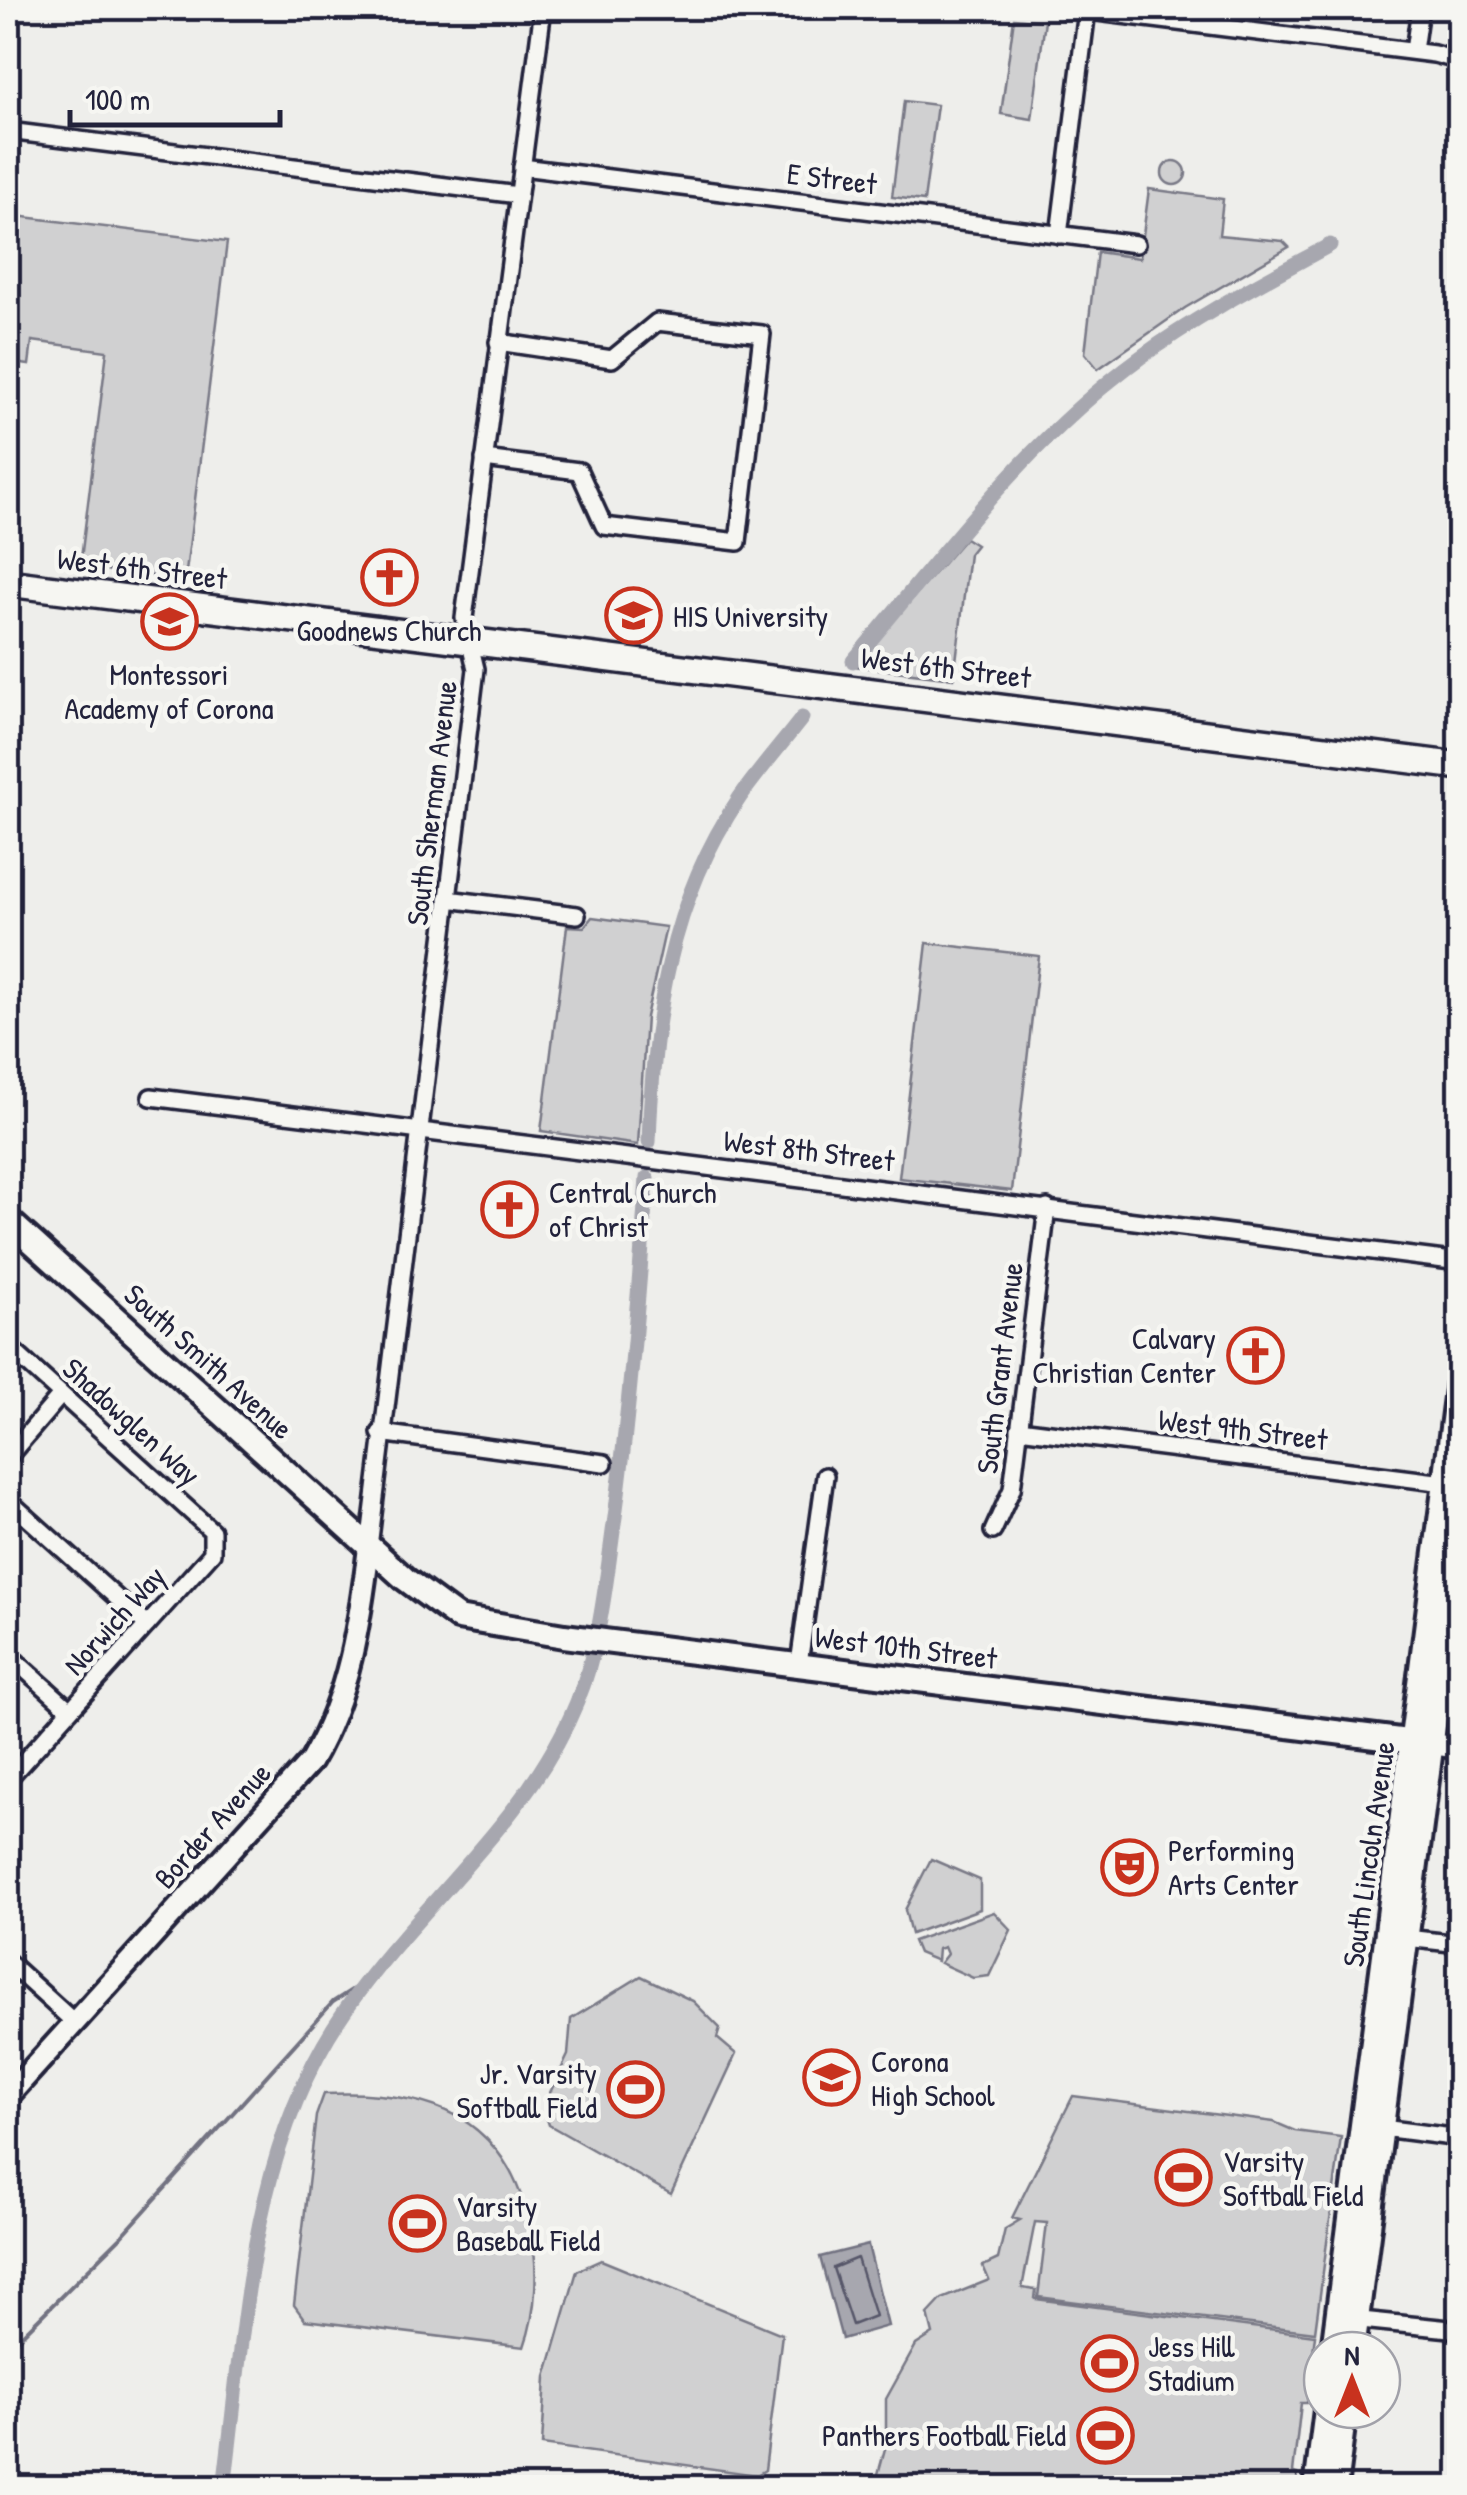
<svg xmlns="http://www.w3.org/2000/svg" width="1467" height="2495" viewBox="0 0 1467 2495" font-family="'Patrick Hand',sans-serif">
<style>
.green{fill:#d0d0d1;stroke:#797986;stroke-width:2.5}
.water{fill:#a7a7af;stroke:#727281;stroke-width:2.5}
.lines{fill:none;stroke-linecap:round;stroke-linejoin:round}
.shore{stroke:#575769;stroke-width:2.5}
.stream{stroke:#727281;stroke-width:4}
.canal{stroke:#a7a7af;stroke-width:15}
.minor-casing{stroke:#22223b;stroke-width:22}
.tertiary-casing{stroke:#22223b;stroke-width:28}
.secondary-casing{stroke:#22223b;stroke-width:30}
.primary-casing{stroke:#22223b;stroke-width:32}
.minor{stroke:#f6f6f2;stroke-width:15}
.tertiary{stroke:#f6f6f2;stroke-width:20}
.secondary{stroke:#f6f6f2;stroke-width:22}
.primary{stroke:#f6f6f2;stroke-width:25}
.labels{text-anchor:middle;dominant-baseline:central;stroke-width:9;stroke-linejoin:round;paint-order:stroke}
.street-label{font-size:30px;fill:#22223b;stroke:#f6f6f2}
.poi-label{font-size:30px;fill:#22223b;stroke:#f6f6f2;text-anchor:start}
</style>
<rect width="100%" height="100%" fill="#eeeeeb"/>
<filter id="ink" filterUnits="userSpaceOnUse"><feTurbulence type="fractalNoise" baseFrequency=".01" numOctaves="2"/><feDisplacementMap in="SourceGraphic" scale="20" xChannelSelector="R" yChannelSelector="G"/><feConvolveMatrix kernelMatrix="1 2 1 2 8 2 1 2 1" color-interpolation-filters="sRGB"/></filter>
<g filter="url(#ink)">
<g class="green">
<path d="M1014,18L1045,21L1032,119L1001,114Z"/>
<path d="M904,101L937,105L924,201L892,197Z"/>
<circle cx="1174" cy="173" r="12"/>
<path d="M1149,189L1223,199L1219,235L1283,241L1289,247L1185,308L1098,369L1085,353L1097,252L1140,258Z"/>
<path d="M8,215L227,242L185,580L80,567L107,351L32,341L29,365L8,362Z"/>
<path d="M965,538L976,545L969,554L954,678L854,666Z"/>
<path d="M592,917L666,927L646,1017L638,1145L541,1131L567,926L584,927Z"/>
<path d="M927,943L1039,956L1012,1191L899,1178Z"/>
<path d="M931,1859L980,1880V1909L911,1934L905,1910Z"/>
<path d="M994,1912L1011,1930L989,1976L973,1978L940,1963L947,1954L944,1947L938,1949L937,1961L918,1953L913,1941Z"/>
<path d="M641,1976L693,2001L720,2028L717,2038L736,2054L671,2194L549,2125L545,2113L551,2103L546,2101L568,2055L571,2019Z"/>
<path d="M324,2094C429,2089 506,2115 530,2227C539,2265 537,2311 524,2347L305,2320L294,2305L316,2116Z"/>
<path d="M1073,2096L1274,2122L1295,2131L1341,2137L1315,2332L1038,2297L1047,2223L1035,2222L1022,2288L1036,2290L1035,2299L1315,2335L1307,2403H1301L1293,2473L1298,2474L1296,2487L875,2485L886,2445V2399L916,2345L933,2334L928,2314L942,2299L989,2280L983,2266L998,2259L1005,2229L1020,2220L1012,2218Z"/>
<path d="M601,2260L782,2334L765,2470L757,2475L542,2445L546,2377L577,2271Z"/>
</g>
<path class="water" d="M868,2245L888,2326L842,2339L820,2257Z"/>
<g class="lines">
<path class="shore" d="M857,2258L875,2316L852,2325L833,2268Z"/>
<path class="stream" d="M8,2349L122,2236L333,2002L367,1980"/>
<g class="canal">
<path d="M853,661C942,556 1028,439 1141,357C1200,314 1266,280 1330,245"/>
<path d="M649,1142C653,1020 669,901 740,797C759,770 782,744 802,718"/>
<path d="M224,2488C245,2326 249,2147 346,2009C419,1904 528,1822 577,1702C601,1643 606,1580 615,1517C630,1404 639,1292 647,1178"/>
</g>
<defs>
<g id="minor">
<path d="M1065,8L1434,54L1460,61"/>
<path d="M1414,51L1420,8"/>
<path d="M8,131L518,195"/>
<path d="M522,167L1136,244"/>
<path d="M1059,235L1087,10"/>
<path d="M484,459L579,471L604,526L738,542L762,334L657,322L612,359L498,342"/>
<path d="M447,899L577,915"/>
<path d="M151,1097L1460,1262"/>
<path d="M8,1346L212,1531V1553L8,1779"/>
<path d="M1019,1429L1460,1485"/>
<path d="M380,1433L604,1463"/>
<path d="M8,1457L61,1395"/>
<path d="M8,1500L147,1625"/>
<path d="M993,1531L1012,1489L1047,1208"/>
<path d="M369,1547L476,669L464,618L543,8"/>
<path d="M8,1654L70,1710"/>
<path d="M799,1664L825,1476"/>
<path d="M1406,1938L1460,1944"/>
<path d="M8,1962L74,2022"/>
<path d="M1382,2128L1460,2138"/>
<path d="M1351,2319L1460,2330"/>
</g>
<g id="tertiary">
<path d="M1432,1744L1460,1748"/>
<path d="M8,2096L311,1761C349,1695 360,1622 369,1547"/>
</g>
<g id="secondary">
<path d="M8,1220L405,1579L458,1618L564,1636L1432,1744"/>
<path d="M1333,2350L1460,1366"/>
<path d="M1353,2350L1460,1525"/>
<path d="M1316,2488L1326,2410"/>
<path d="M1335,2488L1345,2410"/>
</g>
<path id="primary" d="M8,583L1460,766"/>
</defs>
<use href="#minor" class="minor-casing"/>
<use href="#tertiary" class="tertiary-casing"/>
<use href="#secondary" class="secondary-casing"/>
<use href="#primary" class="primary-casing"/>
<use href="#minor" class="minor"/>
<use href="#tertiary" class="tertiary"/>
<use href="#secondary" class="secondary"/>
<use href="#primary" class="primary"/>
</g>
</g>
<defs>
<symbol id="church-ring" viewBox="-11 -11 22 22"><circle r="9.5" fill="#f6f6f2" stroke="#c8321e" stroke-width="1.5"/><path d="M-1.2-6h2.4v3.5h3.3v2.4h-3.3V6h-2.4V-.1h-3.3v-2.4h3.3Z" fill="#c8321e"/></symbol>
<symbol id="university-ring" viewBox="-11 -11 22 22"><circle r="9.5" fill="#f6f6f2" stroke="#c8321e" stroke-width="1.5"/><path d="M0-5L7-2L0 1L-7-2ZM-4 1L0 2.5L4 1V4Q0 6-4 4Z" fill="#c8321e"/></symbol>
<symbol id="school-ring" viewBox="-11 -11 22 22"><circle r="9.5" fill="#f6f6f2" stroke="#c8321e" stroke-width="1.5"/><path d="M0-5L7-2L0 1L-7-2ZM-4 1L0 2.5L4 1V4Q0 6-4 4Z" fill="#c8321e"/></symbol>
<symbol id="theatre-ring" viewBox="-11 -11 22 22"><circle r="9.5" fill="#f6f6f2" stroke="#c8321e" stroke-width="1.5"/><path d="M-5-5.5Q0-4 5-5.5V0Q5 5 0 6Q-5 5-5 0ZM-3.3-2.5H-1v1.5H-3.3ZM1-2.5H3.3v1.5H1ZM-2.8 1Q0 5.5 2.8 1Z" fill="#c8321e"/></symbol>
<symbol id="stadium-ring" viewBox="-11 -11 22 22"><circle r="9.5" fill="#f6f6f2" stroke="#c8321e" stroke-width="1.5"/><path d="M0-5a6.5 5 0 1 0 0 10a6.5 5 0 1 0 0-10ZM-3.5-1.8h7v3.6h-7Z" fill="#c8321e"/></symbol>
</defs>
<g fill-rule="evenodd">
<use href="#church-ring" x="358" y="546" width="63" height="63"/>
<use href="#university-ring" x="602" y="584" width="63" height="63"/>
<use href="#school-ring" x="138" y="590" width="63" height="63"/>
<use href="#church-ring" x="478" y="1178" width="63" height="63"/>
<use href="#church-ring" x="1224" y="1324" width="63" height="63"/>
<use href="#theatre-ring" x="1098" y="1836" width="63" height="63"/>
<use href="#school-ring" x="800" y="2046" width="63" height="63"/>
<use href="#stadium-ring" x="604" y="2058" width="63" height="63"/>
<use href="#stadium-ring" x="1152" y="2146" width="63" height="63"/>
<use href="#stadium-ring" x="386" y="2192" width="63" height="63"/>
<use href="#stadium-ring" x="1078" y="2332" width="63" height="63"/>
<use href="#stadium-ring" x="1074" y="2404" width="63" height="63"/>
</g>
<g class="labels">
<g class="street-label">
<text transform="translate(832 178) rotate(7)">E Street</text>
<text transform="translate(142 568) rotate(7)">West 6th Street</text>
<text transform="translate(946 667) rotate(7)">West 6th Street</text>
<text transform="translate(431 803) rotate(-83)">South Sherman Avenue</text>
<text transform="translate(809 1150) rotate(7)">West 8th Street</text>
<text transform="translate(209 1361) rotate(42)">South Smith Avenue</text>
<text transform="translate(999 1368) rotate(-83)">South Grant Avenue</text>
<text transform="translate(132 1421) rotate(42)">Shadowglen Way</text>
<text transform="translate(1243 1429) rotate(7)">West 9th Street</text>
<text transform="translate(114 1620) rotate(-48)">Norwich Way</text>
<text transform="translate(906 1647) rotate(7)">West 10th Street</text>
<text transform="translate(212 1825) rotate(-48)">Border Avenue</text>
<text transform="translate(1368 1854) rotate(-82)">South Lincoln Avenue</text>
</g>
<g class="poi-label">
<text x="673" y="616">HIS University</text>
<text x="389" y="630" text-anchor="middle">Goodnews Church</text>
<text x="169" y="674" text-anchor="middle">Montessori<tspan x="169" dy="34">Academy of Corona</tspan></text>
<text x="549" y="1192">Central Church<tspan x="549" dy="34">of Christ</tspan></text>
<text x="1216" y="1338" text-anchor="end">Calvary<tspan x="1216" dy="34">Christian Center</tspan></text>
<text x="1168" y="1850">Performing<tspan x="1168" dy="34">Arts Center</tspan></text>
<text x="871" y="2061">Corona<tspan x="871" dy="34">High School</tspan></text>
<text x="597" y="2073" text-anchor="end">Jr. Varsity<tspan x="597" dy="34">Softball Field</tspan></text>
<text x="1223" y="2161">Varsity<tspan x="1223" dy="34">Softball Field</tspan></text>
<text x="456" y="2206">Varsity<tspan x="456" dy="34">Baseball Field</tspan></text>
<text x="1148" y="2346">Jess Hill<tspan x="1148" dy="34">Stadium</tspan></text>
<text x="1066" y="2435" text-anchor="end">Panthers Football Field</text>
</g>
</g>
<rect width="1467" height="2495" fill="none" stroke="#f6f6f2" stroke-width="40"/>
<rect x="20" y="20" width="1427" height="2455" fill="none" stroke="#22223b" stroke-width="4" filter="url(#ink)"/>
<g transform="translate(1352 2380)"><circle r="48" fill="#f6f6f2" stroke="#a1a1a9" stroke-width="2.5"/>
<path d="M0-8L18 38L0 25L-18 38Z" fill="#c8321e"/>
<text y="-15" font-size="28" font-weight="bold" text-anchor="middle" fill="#22223b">N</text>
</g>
<path d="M70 110v15h210v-15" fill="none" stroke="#22223b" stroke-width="5"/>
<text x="85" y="110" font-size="30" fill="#22223b" stroke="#f6f6f2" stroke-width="8" paint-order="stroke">100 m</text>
</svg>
